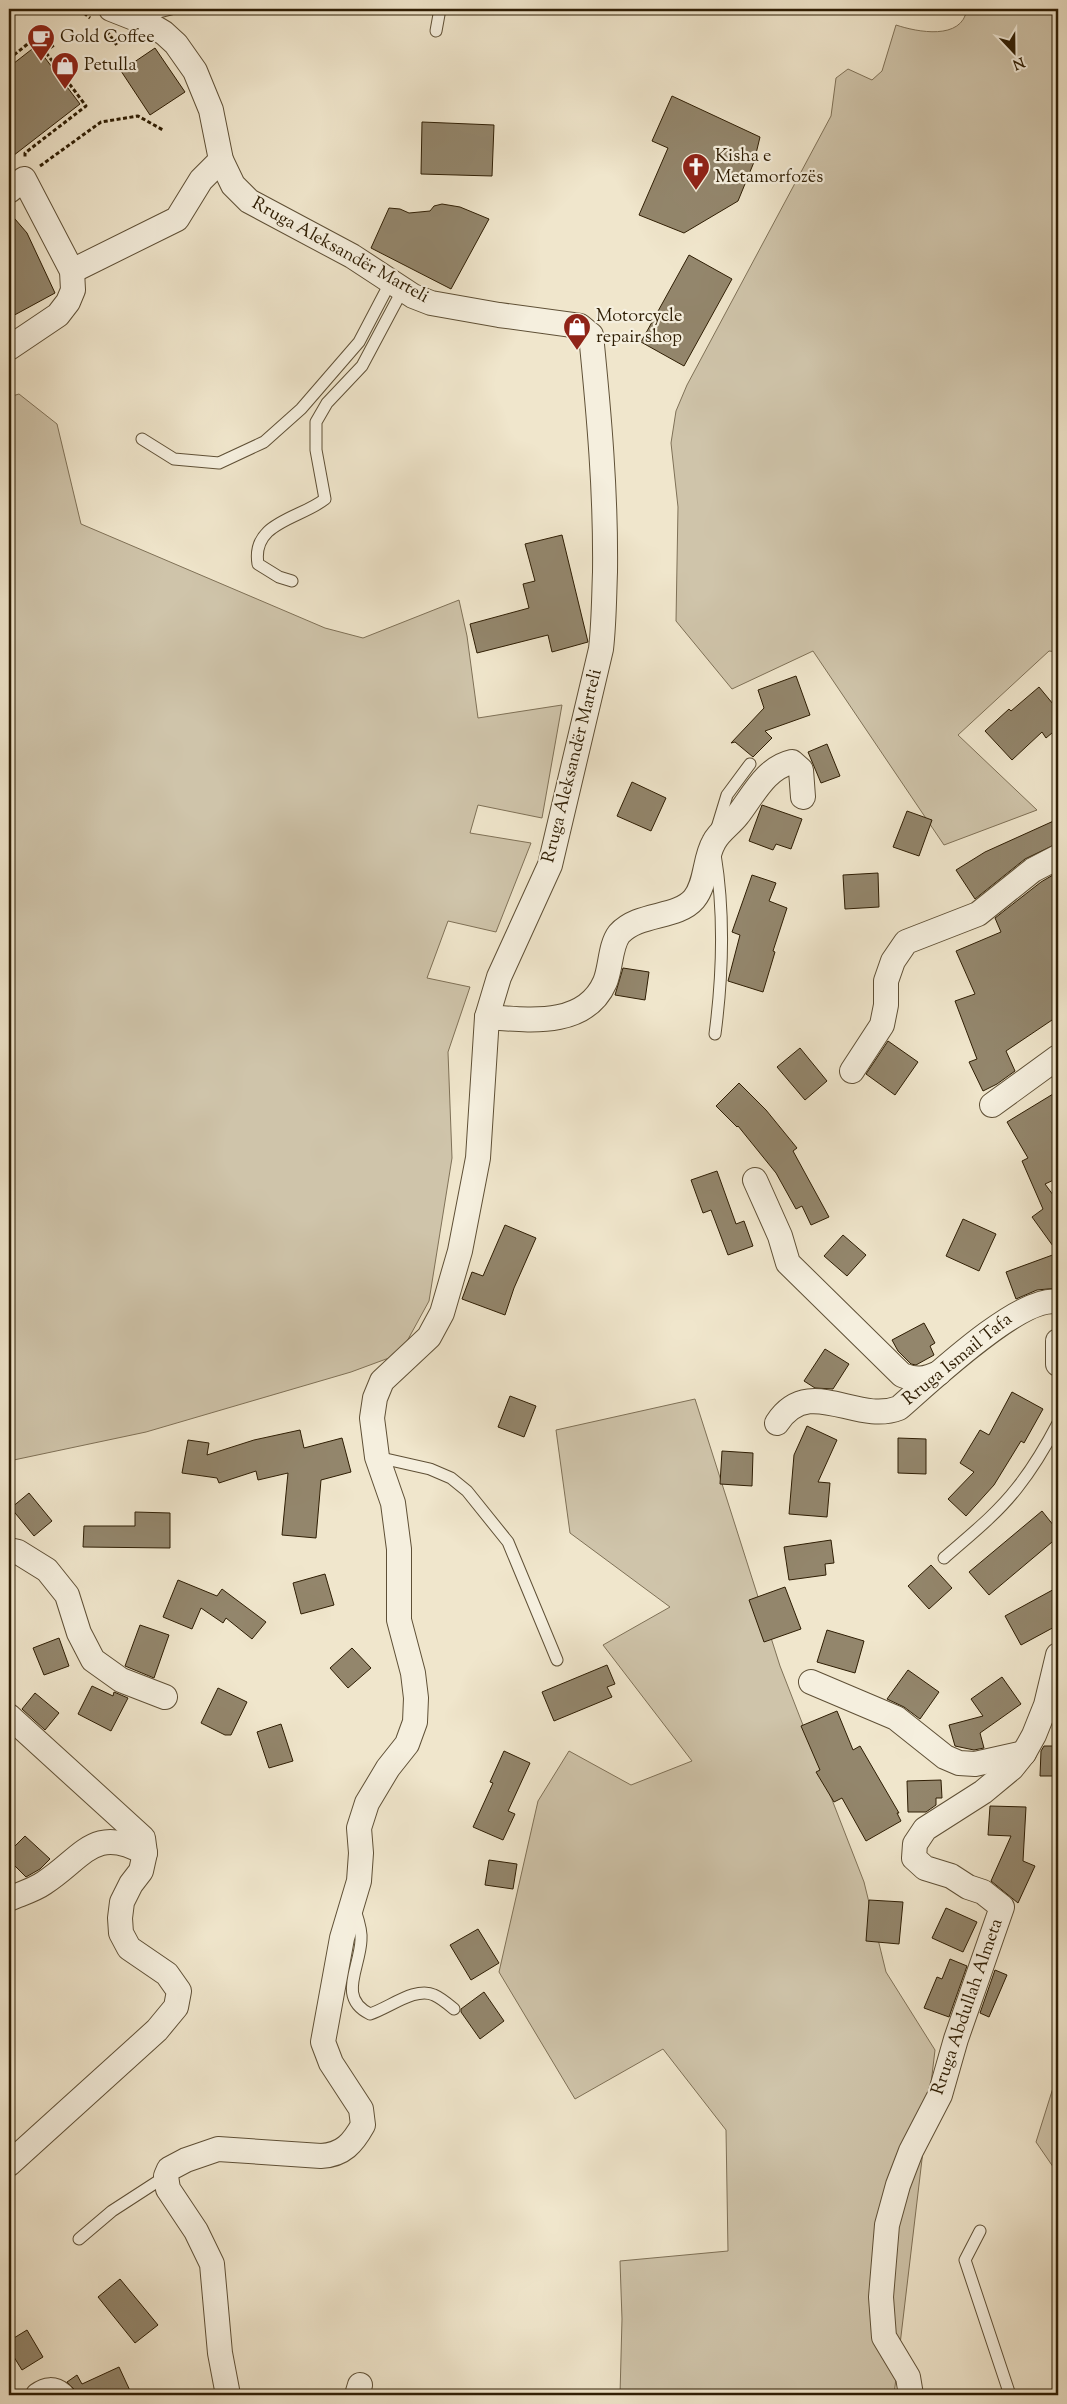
<svg xmlns="http://www.w3.org/2000/svg" width="1067" height="2404" viewBox="0 0 1067 2404" font-family="'Sorts Mill Goudy',serif">
<style>
.green{fill:#cfc4aa;stroke:#7f7157}
.building{fill:#93866c;stroke:#2f1e04}
.lines{fill:none;stroke-linecap:round;stroke-linejoin:round}
.lane-casing{stroke:#5f5036;stroke-width:13}
.street-casing{stroke:#5f5036;stroke-width:26}
.path{stroke:#2f1e04;stroke-width:3;stroke-dasharray:4 2.5;stroke-linecap:butt}
.lane{stroke:#f5efde;stroke-width:11}
.street{stroke:#f5efde;stroke-width:24}
.labels{text-anchor:middle;dominant-baseline:central;stroke-width:4.5;stroke-linejoin:round;paint-order:stroke}
.poi-label{font-size:18px;fill:#2f1e04;stroke:#f5efde;text-anchor:start}
.street-label{font-size:18px;fill:#2f1e04;stroke:#f5efde}
</style>
<rect width="100%" height="100%" fill="#f0e6cc"/>
<filter id="stains"><feTurbulence type="fractalNoise" baseFrequency=".004" numOctaves="4"/><feColorMatrix values="0 0 0 0 .2 0 0 0 0 .09 0 0 0 0 .02 0 0 0 .5 -.17"/></filter>
<radialGradient id="worn" r=".72"><stop offset=".6" stop-color="#630" stop-opacity="0"/><stop offset="1" stop-color="#630" stop-opacity=".3"/></radialGradient>
<g class="green">
<path d="M967,9H1058V652L1049,651L958,735L1037,810L944,845L813,651L732,689L676,621L678,507L671,443L676,411L687,385L831,116L836,78L848,69L872,80L882,71L896,25C917,32 962,41 967,9Z"/>
<path d="M19,394L57,424L81,524L325,628L363,638L459,600L467,636L478,718L562,705L542,818L478,805L470,833L531,843L496,932L448,921L427,978L470,987L448,1052L452,1158L429,1301L406,1343L397,1355L351,1372L146,1432L9,1461V397Z"/>
<path d="M695,1399L780,1666L864,1882L886,1972L935,2050L894,2395H620L622,2319L620,2261L728,2251L726,2130L663,2049L575,2099L499,1972L538,1801L569,1751L631,1785L692,1761L603,1645L670,1607L570,1533L556,1430Z"/>
<path d="M1058,2072V2174L1036,2142Z"/>
</g>
<g class="building">
<path d="M36,46L80,104L9,159V67Z"/>
<path d="M155,48L185,92L150,115L121,71Z"/>
<path d="M672,96L760,137L754,162L738,201L684,233L639,215L668,148L652,141Z"/>
<path d="M422,122L494,125L492,176L421,174Z"/>
<path d="M442,204L460,207L489,219L451,289L371,248L389,208L400,209L409,213L430,211L434,206Z"/>
<path d="M9,212L27,233L55,293L9,318Z"/>
<path d="M689,255L732,279L684,366L641,342Z"/>
<path d="M562,535L588,642L552,652L548,635L477,653L470,624L529,608L523,584L535,581L525,544Z"/>
<path d="M796,676L810,715L765,731L772,738L753,757L735,742L731,743L764,708L758,690Z"/>
<path d="M1039,687L1058,710V728L1046,738L1042,732L1012,760L985,731L1009,709L1011,711Z"/>
<path d="M827,744L840,776L821,783L808,752Z"/>
<path d="M632,782L666,798L651,831L617,816Z"/>
<path d="M762,805L802,819L791,849L776,844L773,850L749,841Z"/>
<path d="M907,811L932,820L919,856L893,847Z"/>
<path d="M1058,819V843L1025,859L975,899L956,870L985,852Z"/>
<path d="M1058,872V1016L1006,1051L1015,1071L997,1084L983,1091L969,1062L977,1059L955,1001L975,994L956,951L1001,932L995,918L1041,882Z"/>
<path d="M878,873L879,907L845,909L843,875Z"/>
<path d="M752,875L776,883L769,901L787,908L773,951L775,952L763,992L728,981L740,935L732,932Z"/>
<path d="M623,968L649,972L645,1000L615,995Z"/>
<path d="M888,1041L918,1062L895,1095L866,1074Z"/>
<path d="M800,1048L827,1081L805,1100L777,1067Z"/>
<path d="M739,1083L766,1110L797,1148L793,1151L829,1217L811,1225L802,1206L796,1209L776,1173L738,1126L737,1127L716,1106Z"/>
<path d="M1058,1091V1178L1045,1184L1056,1199L1058,1198V1253L1032,1217L1043,1209L1022,1161L1028,1158L1007,1122Z"/>
<path d="M717,1171L736,1224L744,1221L753,1246L728,1255L711,1210L703,1213L691,1180Z"/>
<path d="M963,1219L996,1234L979,1271L946,1256Z"/>
<path d="M505,1225L536,1238L514,1288L505,1315L462,1299L472,1272L483,1276Z"/>
<path d="M843,1235L866,1255L847,1276L824,1256Z"/>
<path d="M1058,1253V1288L1037,1290L1016,1299L1006,1272Z"/>
<path d="M924,1323L935,1343L930,1346L934,1355L916,1365L911,1364L898,1351L892,1340Z"/>
<path d="M825,1349L849,1364L833,1389L815,1388L804,1381Z"/>
<path d="M1012,1392L1043,1409L1024,1443L1021,1441L994,1485L966,1516L948,1499L974,1472L960,1463L980,1430L989,1435Z"/>
<path d="M510,1396L536,1406L524,1437L498,1427Z"/>
<path d="M807,1426L837,1440L818,1482L830,1483L827,1517L789,1514L794,1455Z"/>
<path d="M300,1430L304,1448L342,1438L351,1472L321,1480L316,1538L282,1535L288,1473L258,1480L256,1471L219,1483L217,1478L182,1473L188,1440L209,1443L207,1455L254,1440Z"/>
<path d="M898,1438L926,1439V1474L898,1473Z"/>
<path d="M722,1451L753,1453L752,1486L720,1484Z"/>
<path d="M29,1493L52,1521L34,1536L11,1508Z"/>
<path d="M1042,1511L1058,1531V1537L989,1595L969,1572Z"/>
<path d="M135,1512L170,1513V1548L83,1547L84,1526H135Z"/>
<path d="M831,1540L834,1563L825,1564L826,1575L789,1580L784,1547Z"/>
<path d="M931,1565L952,1588L929,1609L908,1586Z"/>
<path d="M325,1574L334,1605L301,1614L293,1583Z"/>
<path d="M178,1580L217,1596L222,1589L266,1622L252,1639L226,1618L223,1623L201,1608L192,1629L163,1617Z"/>
<path d="M785,1587L801,1629L764,1642L749,1600Z"/>
<path d="M1058,1587V1625L1021,1645L1005,1616Z"/>
<path d="M140,1625L169,1635L154,1678L125,1666Z"/>
<path d="M827,1630L864,1641L855,1673L817,1662Z"/>
<path d="M59,1638L69,1666L44,1675L33,1648Z"/>
<path d="M352,1648L371,1668L348,1688L330,1668Z"/>
<path d="M607,1665L615,1684L607,1687L612,1697L554,1721L542,1692Z"/>
<path d="M908,1670L939,1692L920,1719L904,1707L887,1699Z"/>
<path d="M1002,1677L1021,1704L980,1733L984,1748L974,1750L955,1746L949,1725L983,1716L971,1699Z"/>
<path d="M92,1686L113,1696L114,1692L128,1698L111,1731L78,1714Z"/>
<path d="M218,1688L247,1702L231,1735H225L201,1723Z"/>
<path d="M35,1693L59,1713L45,1730L22,1709Z"/>
<path d="M837,1711L853,1750L860,1746L899,1813H897L901,1821L866,1841L842,1798L834,1802L816,1772L820,1770L801,1726Z"/>
<path d="M281,1724L293,1761L269,1768L257,1732Z"/>
<path d="M1044,1746H1058V1776H1040L1041,1751Z"/>
<path d="M504,1751L530,1763L508,1811L515,1814L503,1840L473,1827L493,1783L490,1782Z"/>
<path d="M941,1780L942,1798H936V1805L926,1812H908L907,1781Z"/>
<path d="M990,1806L1026,1807L1023,1861L1035,1866L1018,1903L991,1881L1011,1836L988,1835Z"/>
<path d="M25,1836L50,1859L40,1869L26,1877L9,1860V1852Z"/>
<path d="M489,1860L517,1864L513,1889L485,1885Z"/>
<path d="M869,1900L903,1902L899,1944L866,1941Z"/>
<path d="M946,1908L977,1922L963,1952L932,1938Z"/>
<path d="M478,1929L499,1963L471,1980L450,1945Z"/>
<path d="M950,1959L967,1966L949,2017L924,2008L937,1977L942,1979Z"/>
<path d="M995,1970L1007,1975L989,2017L980,2013Z"/>
<path d="M484,1992L504,2021L480,2039L461,2012V2009Z"/>
<path d="M120,2279L158,2325L135,2343L98,2297Z"/>
<path d="M27,2330L43,2357L22,2370L9,2349V2341Z"/>
<path d="M119,2367L132,2395H76L74,2389L67,2382L77,2375L82,2384Z"/>
</g>
<g class="lines">
<defs>
<g id="lane">
<path d="M139,17L171,9"/>
<path d="M436,31L440,9"/>
<path d="M142,439L174,459L219,463L264,442L301,409L359,342L391,281"/>
<path d="M292,581L279,577L258,564C251,522 300,519 325,499L316,450V422L327,403L362,366L403,289"/>
<path d="M716,831L727,795L750,764"/>
<path d="M715,1034C723,973 725,915 715,854"/>
<path d="M377,1457L430,1469L451,1478L467,1491L508,1542L557,1660"/>
<path d="M944,1558C969,1536 996,1515 1017,1488C1033,1468 1046,1446 1058,1423"/>
<path d="M355,1910C358,1919 362,1930 361,1940C360,1968 337,1998 370,2014C389,2008 416,1986 434,1995C441,1998 448,2004 454,2009"/>
<path d="M980,2231L965,2260L1010,2395"/>
<path d="M79,2239L112,2211L166,2176"/>
</g>
<g id="street">
<path d="M111,9L149,24L164,33L176,44L195,71L211,110L221,160L233,185L249,201L352,256L413,296L431,303L499,315L580,326L591,335C599,414 606,493 605,572C604,598 604,623 601,649L550,865L499,977L487,1017L478,1158L460,1251L442,1313L429,1337L382,1381L375,1398L372,1418L377,1457L393,1503L399,1549V1620L413,1673L416,1698L415,1722L407,1744L388,1768L367,1803L359,1828L361,1853L359,1881L342,1938L323,2042L331,2063L361,2109L363,2125C353,2143 343,2155 321,2156L218,2149L186,2160L169,2169L166,2176L168,2189L196,2231L212,2264L220,2353L228,2395"/>
<path d="M9,191L24,179L72,271L73,290L68,302L58,315L9,348"/>
<path d="M72,271L177,219L201,180L221,160"/>
<path d="M487,1017C529,1020 585,1028 605,982C611,968 610,946 619,934C639,912 677,919 694,899C707,883 704,859 714,842C719,832 730,825 737,816C753,796 765,768 792,762L801,770L803,797"/>
<path d="M852,1071L882,1025L886,1005V981L893,961L906,942L978,914L1033,870L1058,857"/>
<path d="M992,1105L1058,1057"/>
<path d="M755,1180L780,1236L788,1263L902,1375C917,1381 925,1379 939,1373"/>
<path d="M1058,1341V1364"/>
<path d="M777,1423C809,1374 856,1425 899,1408C928,1383 1022,1293 1058,1302"/>
<path d="M9,1550L18,1552L47,1570L67,1595L79,1633L93,1660L121,1680L165,1697"/>
<path d="M811,1682L896,1718L945,1757L959,1763L975,1764L1024,1753"/>
<path d="M9,1716L143,1838L145,1853L141,1871L131,1884L122,1902L120,1918L121,1933L129,1948L167,1974L179,1991L176,2007L157,2030L9,2164"/>
<path d="M9,1899C20,1894 34,1890 44,1883C83,1858 94,1824 145,1853"/>
<path d="M38,2395C46,2389 54,2388 62,2395"/>
<path d="M357,2395L360,2385"/>
<path d="M911,2395L908,2377L884,2337L881,2297L887,2225L898,2185L911,2151L940,2095L956,2039L1002,1907L983,1892L968,1887L951,1876L925,1868L914,1858L915,1844L925,1829L983,1792L1012,1768L1024,1753L1034,1735L1046,1705L1058,1655"/>
</g>
</defs>
<use href="#lane" class="lane-casing"/>
<use href="#street" class="street-casing"/>
<g class="path">
<path d="M79,9L90,18"/>
<path d="M107,31L118,47"/>
<path d="M45,51L54,45"/>
<path d="M9,59L35,38L86,106L25,153V158"/>
<path d="M61,72L69,66"/>
<path d="M40,166L101,122L138,116L163,130"/>
</g>
<use href="#lane" class="lane"/>
<use href="#street" class="street"/>
</g>
<defs>
<symbol id="cafe-pin" viewBox="-11 -11 22 30"><path d="M0 17L-7.5 6A9.5 9.5 0 1 1 7.5 6Z" fill="#8f2418" stroke="#f5efde"/><path d="M-5.5-4.5H6V0H3Q3 3.5 0 3.5H-2.5Q-5.5 3.5-5.5 0ZM3-3.2v2h1.7v-2ZM-6 4.5H4V6H-6Z" fill="#fff"/></symbol>
<symbol id="shop-pin" viewBox="-11 -11 22 30"><path d="M0 17L-7.5 6A9.5 9.5 0 1 1 7.5 6Z" fill="#8f2418" stroke="#f5efde"/><path d="M-5-2.5h2.3a2.7 3.5 0 0 1 5.4 0H5L5.5 6h-11ZM-1.5-2.5h3a1.5 2.3 0 0 0-3 0Z" fill="#fff"/></symbol>
<symbol id="church-pin" viewBox="-11 -11 22 30"><path d="M0 17L-7.5 6A9.5 9.5 0 1 1 7.5 6Z" fill="#8f2418" stroke="#f5efde"/><path d="M-1.2-6h2.4v3.5h3.3v2.4h-3.3V6h-2.4V-.1h-3.3v-2.4h3.3Z" fill="#fff"/></symbol>
</defs>
<g fill-rule="evenodd">
<use href="#cafe-pin" x="25" y="22" width="32" height="43"/>
<use href="#shop-pin" x="49" y="50" width="32" height="43"/>
<use href="#church-pin" x="680" y="151" width="32" height="43"/>
<use href="#shop-pin" x="561" y="311" width="32" height="43"/>
</g>
<g class="labels">
<g class="poi-label">
<text x="60" y="38">Gold Coffee</text>
<text x="84" y="66">Petulla</text>
<text x="715" y="157">Kisha e<tspan x="715" dy="21">Metamorfozës</tspan></text>
<text x="596" y="317">Motorcycle<tspan x="596" dy="21">repair shop</tspan></text>
</g>
<g class="street-label">
<text transform="translate(340 251) rotate(29)">Rruga Aleksandër Marteli</text>
<text transform="translate(573 766) rotate(-76)">Rruga Aleksandër Marteli</text>
<text transform="translate(958 1360) rotate(-39)">Rruga Ismail Tafa</text>
<text transform="translate(968 2007) rotate(-71)">Rruga Abdullah Almeta</text>
</g>
</g>
<rect width="1067" height="2404" fill="none" stroke="#f0e6cc" stroke-width="30"/>
<rect x="10" y="10" width="1047" height="2384" fill="none" stroke="#2f1e04" stroke-width="2.5"/>
<rect x="15" y="15" width="1037" height="2374" fill="none" stroke="#2f1e04"/>
<g transform="translate(1014 52) rotate(158)" stroke="#f5efde" stroke-width="4" paint-order="stroke">
<path d="M0-4L9 19L0 12L-9 19Z" fill="#2f1e04"/>
<text y="-8" font-size="14" font-weight="bold" text-anchor="middle" fill="#2f1e04">N</text>
</g>
<rect width="100%" height="100%" filter="url(#stains)"/>
<rect width="100%" height="100%" fill="url(#worn)"/>
</svg>
